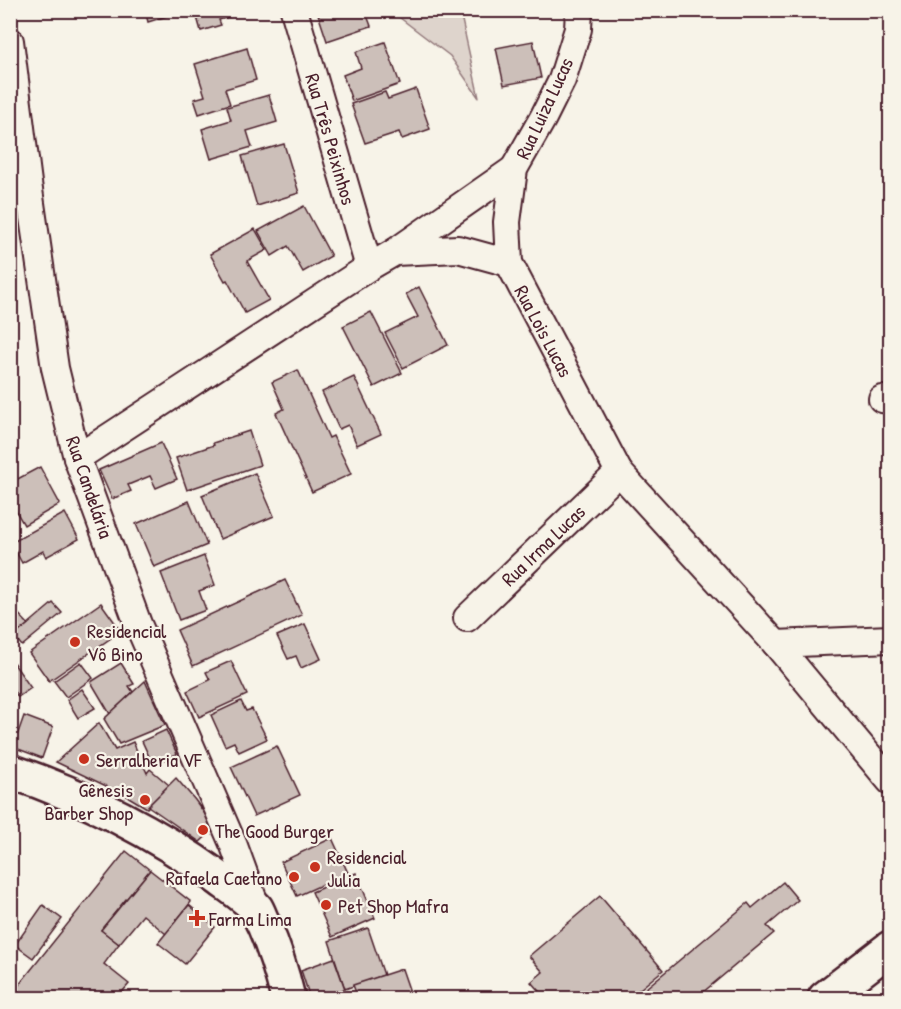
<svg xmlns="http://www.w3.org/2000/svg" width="901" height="1009" viewBox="0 0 901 1009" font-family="'Patrick Hand',sans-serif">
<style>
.green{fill:#ded4cc;stroke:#947a7c;stroke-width:1.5}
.building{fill:#ccbfb9;stroke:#4a1f2b;stroke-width:1.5}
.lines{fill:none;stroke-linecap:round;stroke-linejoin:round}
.street-casing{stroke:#4a1f2b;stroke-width:30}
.secondary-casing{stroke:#4a1f2b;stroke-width:38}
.highway-casing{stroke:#4a1f2b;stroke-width:38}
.street{stroke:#f7f3e8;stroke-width:26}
.secondary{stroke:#f7f3e8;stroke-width:33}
.highway{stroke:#f7f3e8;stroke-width:33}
.poi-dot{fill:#c8321e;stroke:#f7f3e8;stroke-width:2}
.labels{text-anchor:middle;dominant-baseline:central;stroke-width:4.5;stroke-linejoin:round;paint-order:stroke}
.street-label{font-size:20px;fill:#4a1f2b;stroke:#f7f3e8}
.poi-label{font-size:20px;fill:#4a1f2b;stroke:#f7f3e8;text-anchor:start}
</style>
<rect width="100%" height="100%" fill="#f7f3e8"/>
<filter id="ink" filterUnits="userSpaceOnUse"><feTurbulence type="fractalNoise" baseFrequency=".0167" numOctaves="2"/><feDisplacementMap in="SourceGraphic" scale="12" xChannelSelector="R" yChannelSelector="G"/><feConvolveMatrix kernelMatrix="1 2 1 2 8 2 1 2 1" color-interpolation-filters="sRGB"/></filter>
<g filter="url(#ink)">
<path class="green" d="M391,11H460L479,98L450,56Z"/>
<g class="building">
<path d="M145,10H186L148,22Z"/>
<path d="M195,10H250L219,20L221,25L201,31Z"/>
<path d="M327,10H365L371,26L327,41L318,14Z"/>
<path d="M533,41L541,78L504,85L496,48Z"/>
<path d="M385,42L400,84L352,101L343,75L361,68L356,52Z"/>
<path d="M247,48L256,80L225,89L230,104L199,114L194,99L205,96L195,64Z"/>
<path d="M416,89L430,129L402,139L399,132L365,143L351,104L385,92L388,99Z"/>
<path d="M269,95L277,122L247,131L252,147L211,159L202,129L231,120L227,107Z"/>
<path d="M284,144L299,193L257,206L242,156Z"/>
<path d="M304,206L331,256L303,272L288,246L272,256L258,231Z"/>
<path d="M255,229L267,250L247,261L269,300L245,313L227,280L225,281L210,254Z"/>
<path d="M419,287L448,345L403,368L385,333L418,317L406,294Z"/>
<path d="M371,312L402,373L374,387L343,326Z"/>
<path d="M298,370L329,438L333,436L351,474L312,492L276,413L284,409L272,382Z"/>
<path d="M354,377L381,434L357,445L348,425L339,429L322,392Z"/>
<path d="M249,431L260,465L187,490L176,458L214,445L213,443Z"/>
<path d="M161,443L177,479L156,488L150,476L128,485L131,491L112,499L99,470Z"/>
<path d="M40,467L60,504L24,525L10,501V483Z"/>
<path d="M255,473L274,516L220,539L202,495Z"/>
<path d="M189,501L207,545L154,567L136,524Z"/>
<path d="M65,513L79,539L46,557L43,551L22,563L11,543Z"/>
<path d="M204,556L215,585L199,591L206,610L179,620L161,573Z"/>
<path d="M285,580L302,615L193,666L177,630Z"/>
<path d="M53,603L62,613L22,646L14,636Z"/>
<path d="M101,603L121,631L49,681L29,653Z"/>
<path d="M10,605L28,624L10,639Z"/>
<path d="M305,624L321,659L301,668L296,656L288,659L277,636Z"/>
<path d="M10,658L31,688L18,697L10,686Z"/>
<path d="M231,661L247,695L199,717L187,691L210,680L206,672Z"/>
<path d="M81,662L93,678L66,697L54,681Z"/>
<path d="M121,663L134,684L129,686L133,692L110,714L91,682Z"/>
<path d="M145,681L165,725L119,744L104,719Z"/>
<path d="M82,689L95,708L78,718L67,700Z"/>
<path d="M241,701L246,711L252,709L267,739L239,752L234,742L225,746L211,715Z"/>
<path d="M24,716L53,727L42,758L13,747Z"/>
<path d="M99,723L115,750L133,742L147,773L150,769L169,785L147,808L127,796L56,762Z"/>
<path d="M166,730L177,754L153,765L142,741Z"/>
<path d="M277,746L300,795L254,816L231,767Z"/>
<path d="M176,778L195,800L215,828L200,842L148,806Z"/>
<path d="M332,838L348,873L297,896L281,862Z"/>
<path d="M126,851L150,870L101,930L119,944L104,964L129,984L117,998H10V996Z"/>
<path d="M150,870L191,902L166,934L143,915L119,944L101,930Z"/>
<path d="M356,873L375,918L332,937L312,892Z"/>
<path d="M783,882L798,900L767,926L774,933L696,998H634L748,903L752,908Z"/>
<path d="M600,896L663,970L629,998H545L531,982L543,972L529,956Z"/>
<path d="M43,905L62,919L33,958L15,945Z"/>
<path d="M189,905L215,927L185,964L158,943Z"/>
<path d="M368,928L384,975L345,989L329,941Z"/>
<path d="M334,958L345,989L314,998H310L301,970Z"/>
<path d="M402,969L412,998H358L353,985Z"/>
</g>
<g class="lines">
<defs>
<g id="street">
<path d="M294,10L369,267"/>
<path d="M579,10L578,29L562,80L543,118L514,169L507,222L509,263L619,472L776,644L890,781"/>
<path d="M10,41L28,183L55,368L77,458L138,624L234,846L257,909"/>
<path d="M395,252L514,169"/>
<path d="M882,399L890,400"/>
<path d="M77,458L369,267L395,252L458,249L509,263"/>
<path d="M467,618L619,472"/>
<path d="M776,644L890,639"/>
</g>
<path id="secondary" d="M10,771C83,796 155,832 217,877C229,886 246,897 256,908C259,913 261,920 264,925C274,948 282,973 288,998"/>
<path id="highway" d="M825,998L890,948"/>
</defs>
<use href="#street" class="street-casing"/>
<use href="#secondary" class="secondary-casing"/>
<use href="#highway" class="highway-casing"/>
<use href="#street" class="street"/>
<use href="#secondary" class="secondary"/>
<use href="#highway" class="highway"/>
</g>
</g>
<g class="poi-dot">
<circle cx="75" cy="642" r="6"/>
<circle cx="84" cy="759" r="6"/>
<circle cx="145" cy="800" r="6"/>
<circle cx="203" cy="830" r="6"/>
<circle cx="315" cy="867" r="6"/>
<circle cx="294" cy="877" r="6"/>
<circle cx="326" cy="905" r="6"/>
<path d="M194 909h6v6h6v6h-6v6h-6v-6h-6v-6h6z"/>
</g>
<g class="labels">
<g class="street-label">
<text transform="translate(544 108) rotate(-65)">Rua Luiza Lucas</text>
<text transform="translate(331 139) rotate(74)">Rua Três Peixinhos</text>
<text transform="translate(544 331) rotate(62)">Rua Lois Lucas</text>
<text transform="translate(90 487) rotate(71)">Rua Candelária</text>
<text transform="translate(543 545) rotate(-44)">Rua Irma Lucas</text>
</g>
<g class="poi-label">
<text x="87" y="630">Residencial<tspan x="87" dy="23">Vô Bino</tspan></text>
<text x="96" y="759">Serralheria VF</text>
<text x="133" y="789" text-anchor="end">Gênesis<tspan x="133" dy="23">Barber Shop</tspan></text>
<text x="215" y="830">The Good Burger</text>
<text x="327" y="856">Residencial<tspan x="327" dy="23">Julia</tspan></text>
<text x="282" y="877" text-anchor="end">Rafaela Caetano</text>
<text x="338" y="905">Pet Shop Mafra</text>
<text x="209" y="918">Farma Lima</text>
</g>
</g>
<rect width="901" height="1009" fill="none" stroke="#f7f3e8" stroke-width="36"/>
<rect x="18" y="18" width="865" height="973" fill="none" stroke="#4a1f2b" stroke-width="2" filter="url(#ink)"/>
</svg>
